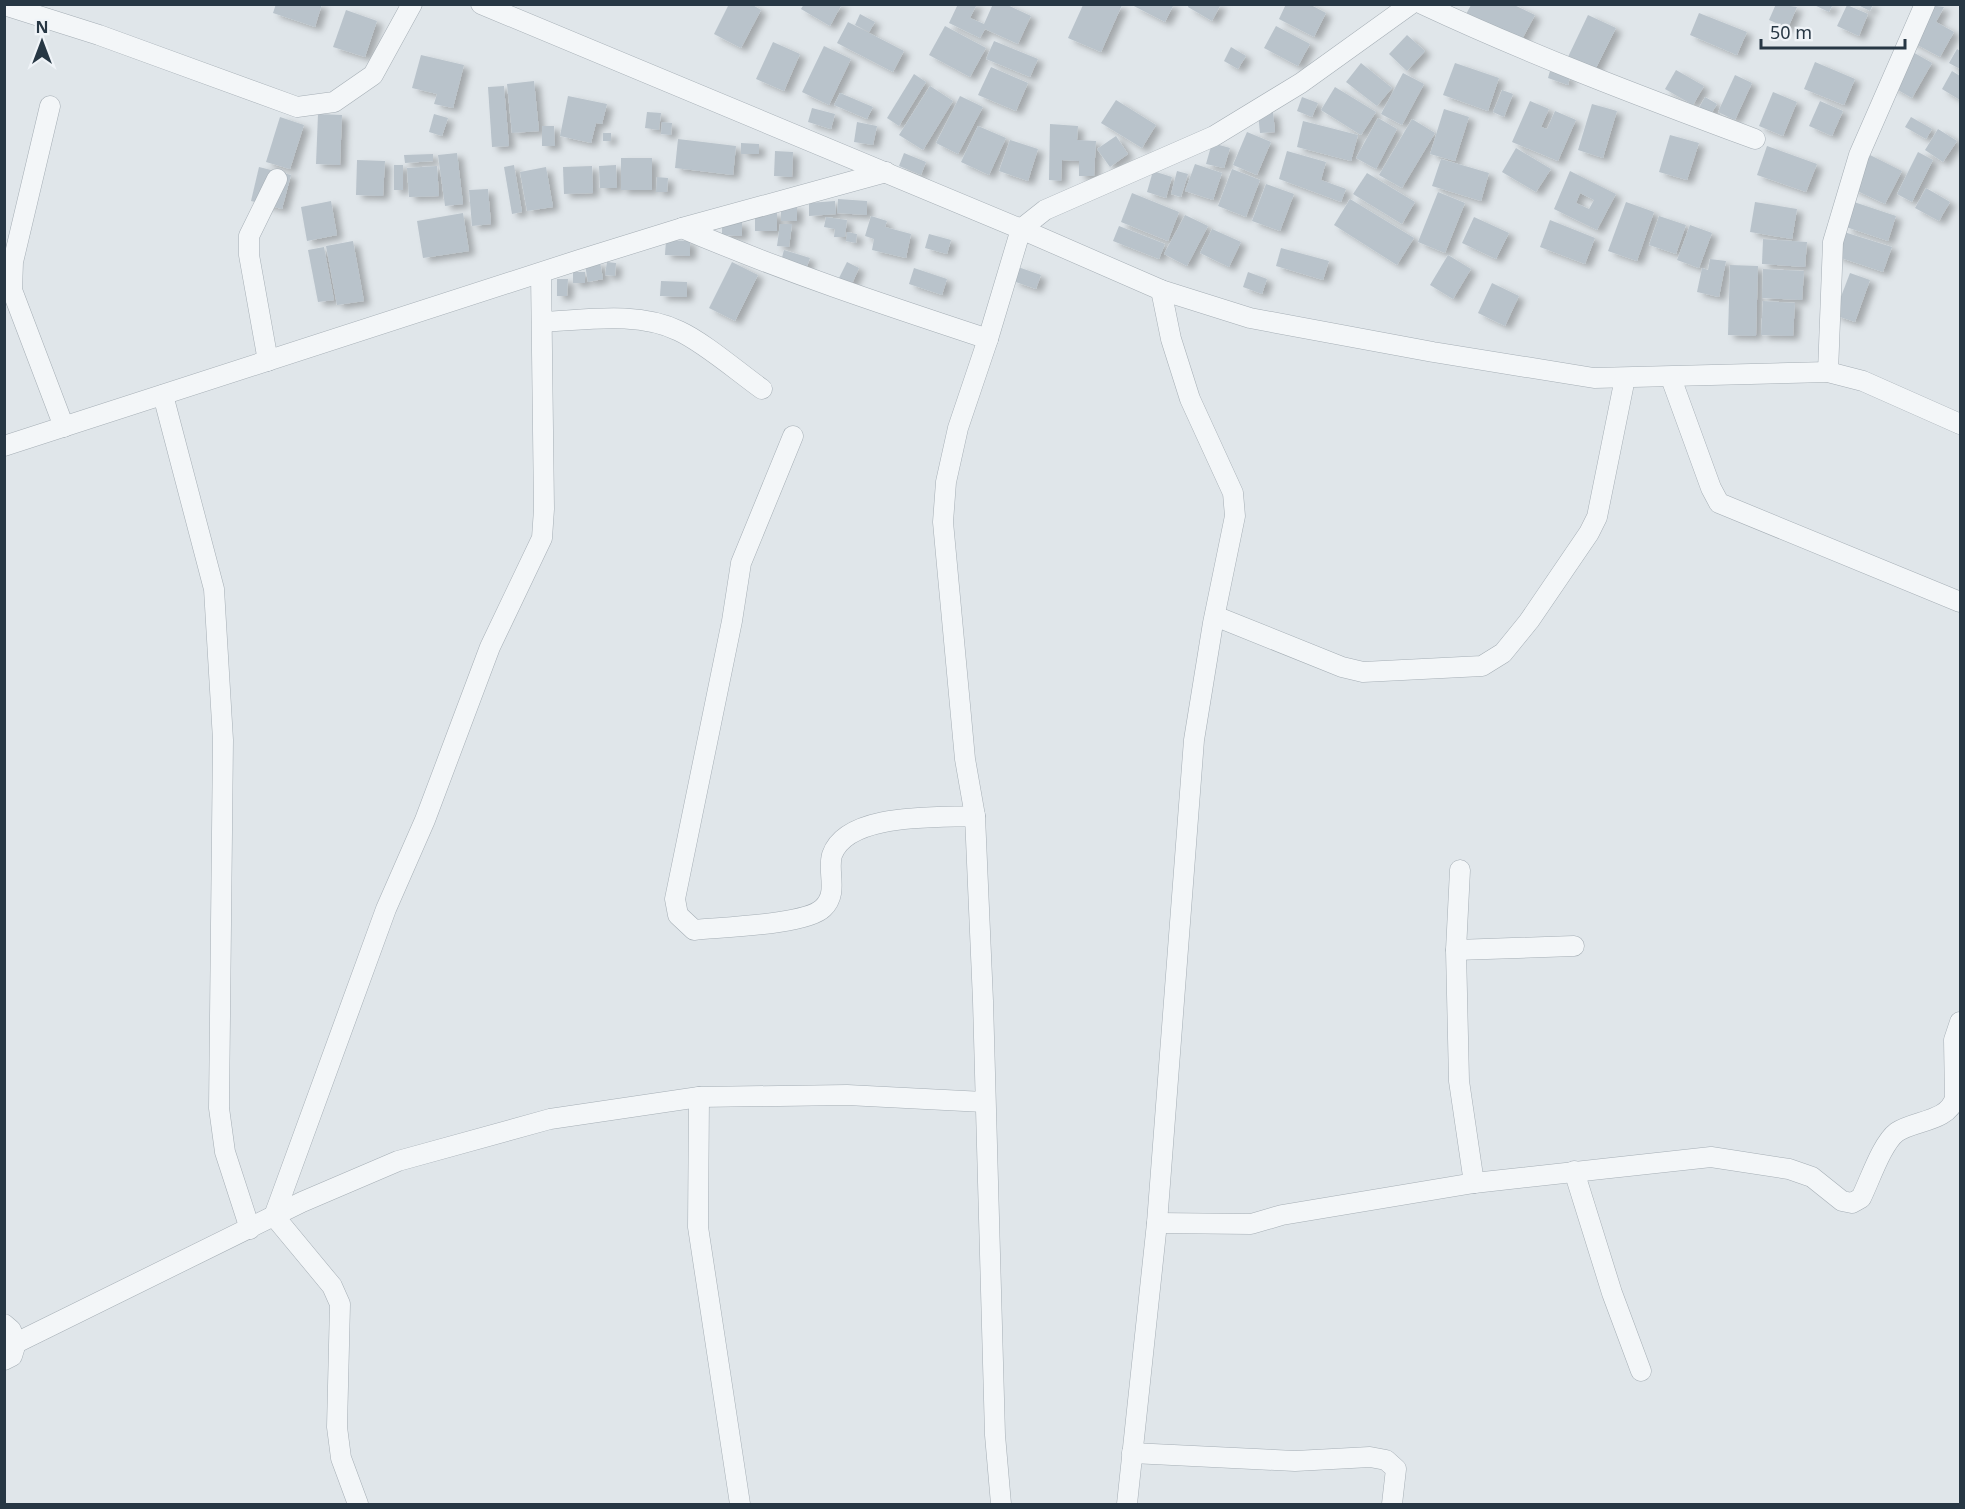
<svg xmlns="http://www.w3.org/2000/svg" width="1965" height="1509" viewBox="0 0 1965 1509" font-family="'Noto Sans',sans-serif">
<style>
.building{fill:#b9c3cb;fill-rule:evenodd;filter:url(#shadow)}
.lines{fill:none;stroke-linecap:round;stroke-linejoin:round}
.minor-casing{stroke:#a5aeb5;stroke-width:21}
.minor{stroke:#f3f6f8;stroke-width:20}
</style>
<defs>
<filter id="shadow"><feDropShadow dx="6" dy="4" stdDeviation="3" flood-color="#0004"/></filter>
</defs>
<rect width="100%" height="100%" fill="#e0e6ea"/>
<g class="building">
<path d="M276,4H322L315,27L273,13Z"/>
<path d="M729,4H751L761,10L741,48L714,34Z"/>
<path d="M804,4H842L830,26L801,9Z"/>
<path d="M958,4H977L970,18L984,24L993,4H1005L1031,16L1018,44L985,29L980,38L949,23Z"/>
<path d="M1130,4H1174L1165,22Z"/>
<path d="M1189,4H1221L1212,21L1188,7Z"/>
<path d="M1286,4H1309L1326,13L1314,37L1279,19Z"/>
<path d="M1776,4L1797,7L1788,28L1769,20Z"/>
<path d="M1812,4H1833L1829,12Z"/>
<path d="M1856,4H1873L1870,11Z"/>
<path d="M1922,4L1944,7L1936,22L1954,32L1940,57L1904,38Z"/>
<path d="M1083,5H1122L1101,52L1068,38Z"/>
<path d="M1471,5H1514L1535,15L1520,43L1465,16Z"/>
<path d="M1847,5L1868,14L1859,36L1837,26Z"/>
<path d="M346,10L377,21L365,57L333,47Z"/>
<path d="M1699,13L1747,32L1737,55L1690,35Z"/>
<path d="M860,14L875,22L869,32L855,25Z"/>
<path d="M1588,15L1616,28L1594,72L1567,59Z"/>
<path d="M848,22L904,51L893,72L837,43Z"/>
<path d="M945,26L986,48L970,77L929,55Z"/>
<path d="M1276,26L1310,44L1298,66L1264,48Z"/>
<path d="M1407,35L1425,51L1407,71L1389,54Z"/>
<path d="M994,41L1038,59L1030,77L986,59Z"/>
<path d="M773,42L800,54L784,91L756,79Z"/>
<path d="M824,46L851,59L829,105L802,92Z"/>
<path d="M1231,47L1246,56L1238,69L1224,61Z"/>
<path d="M1957,49L1960,51V69L1949,63Z"/>
<path d="M1911,51L1932,63L1912,98L1891,86Z"/>
<path d="M421,55L464,65L453,108L434,104L437,94L412,88Z"/>
<path d="M1815,62L1855,79L1844,105L1804,89Z"/>
<path d="M1361,63L1392,88L1377,106L1346,82Z"/>
<path d="M1455,63L1499,78L1488,111L1443,95Z"/>
<path d="M991,67L1028,83L1016,111L978,95Z"/>
<path d="M1676,70L1704,86L1693,105L1665,89Z"/>
<path d="M1550,71L1570,77L1568,85L1548,78Z"/>
<path d="M1952,71L1960,76V100L1942,89Z"/>
<path d="M1403,73L1424,84L1402,125L1381,114Z"/>
<path d="M914,74L926,82L899,126L887,118Z"/>
<path d="M1735,75L1752,83L1735,120L1718,112Z"/>
<path d="M534,81L539,131L512,133L507,84Z"/>
<path d="M504,86L509,146L492,147L488,87Z"/>
<path d="M930,86L953,101L923,150L899,135Z"/>
<path d="M1335,87L1376,112L1361,135L1321,110Z"/>
<path d="M1502,90L1513,94L1504,117L1493,112Z"/>
<path d="M1773,92L1797,102L1783,136L1759,126Z"/>
<path d="M840,93L873,107L867,119L834,105Z"/>
<path d="M568,96L607,104L602,124L596,123L591,143L560,136Z"/>
<path d="M960,96L983,107L958,154L936,143Z"/>
<path d="M1302,97L1318,103L1312,117L1297,111Z"/>
<path d="M1705,97L1717,104L1711,114L1699,108Z"/>
<path d="M1116,100L1156,125L1142,148L1101,123Z"/>
<path d="M1530,101L1549,109L1541,127L1547,129L1555,111L1576,120L1558,161L1512,142Z"/>
<path d="M1820,101L1843,111L1832,136L1809,126Z"/>
<path d="M1592,104L1617,111L1603,158L1578,150Z"/>
<path d="M812,108L835,114L831,129L808,122Z"/>
<path d="M1444,109L1469,117L1455,161L1430,154Z"/>
<path d="M647,112L661,113L659,130L645,128Z"/>
<path d="M1273,112L1275,132L1260,133L1258,113Z"/>
<path d="M318,114L342,115L340,165L316,164Z"/>
<path d="M434,114L448,118L442,136L429,132Z"/>
<path d="M280,117L304,125L290,169L266,162Z"/>
<path d="M1911,117L1932,129L1926,139L1905,127Z"/>
<path d="M1378,118L1397,129L1376,169L1356,158Z"/>
<path d="M1412,119L1435,133L1402,188L1379,175Z"/>
<path d="M1303,121L1358,135L1351,161L1297,147Z"/>
<path d="M662,122L672,123L671,135L661,134Z"/>
<path d="M857,122L877,126L873,145L854,142Z"/>
<path d="M1050,124L1078,126L1077,140L1096,141L1094,176H1079V161L1062,160L1061,181L1049,180Z"/>
<path d="M542,126H554L555,146H542Z"/>
<path d="M978,126L1006,138L989,175L961,162Z"/>
<path d="M1938,129L1957,141L1943,162L1925,150Z"/>
<path d="M1247,132L1271,142L1257,175L1233,165Z"/>
<rect x="603" y="133" width="8" height="8"/>
<path d="M1670,135L1699,143L1687,180L1659,172Z"/>
<path d="M1116,136L1128,154L1110,167L1097,149Z"/>
<path d="M678,139L736,146L733,175L675,168Z"/>
<path d="M1010,140L1038,149L1028,181L999,171Z"/>
<path d="M741,143L759,144V154H741Z"/>
<path d="M1212,143L1230,148L1224,168L1206,164Z"/>
<path d="M1767,146L1817,164L1806,192L1757,175Z"/>
<path d="M1516,148L1551,169L1536,192L1502,172Z"/>
<path d="M775,151L793,152L792,177L774,176Z"/>
<path d="M1287,151L1326,162L1321,180L1346,189L1341,202L1279,179Z"/>
<path d="M1918,152L1933,160L1912,202L1897,194Z"/>
<path d="M457,153L463,204L445,206L438,155Z"/>
<path d="M904,153L926,162L921,175L899,166Z"/>
<path d="M433,154V161L405,163L404,155Z"/>
<path d="M1868,154L1902,171L1885,204L1851,188Z"/>
<rect x="621" y="158" width="31" height="32"/>
<path d="M1441,159L1489,173L1481,201L1432,186Z"/>
<path d="M357,160L385,161L383,196L356,195Z"/>
<path d="M1195,164L1222,173L1213,200L1185,191Z"/>
<rect x="394" y="165" width="9" height="25"/>
<path d="M514,165L522,212L512,214L504,167Z"/>
<path d="M616,165L617,188H600L599,166Z"/>
<path d="M437,166L439,196L409,197L407,168Z"/>
<path d="M592,166L593,193L564,194L563,167Z"/>
<path d="M259,167L291,175L282,209L251,201Z"/>
<path d="M546,167L553,207L527,211L520,172Z"/>
<path d="M1232,169L1260,180L1246,217L1218,206Z"/>
<path d="M1153,171L1172,177L1166,198L1147,192Z"/>
<path d="M1177,171L1188,174L1181,197L1171,194Z"/>
<path d="M1570,171L1616,194L1597,230L1554,209ZM1580,193L1594,200L1589,209L1576,203Z"/>
<path d="M1367,173L1415,202L1402,224L1353,194Z"/>
<path d="M657,177L668,178L667,192H656Z"/>
<path d="M1266,184L1294,194L1280,231L1252,221Z"/>
<path d="M1926,188L1950,202L1939,221L1915,208Z"/>
<path d="M488,189L491,224L472,226L469,190Z"/>
<path d="M1438,192L1465,203L1445,253L1418,242Z"/>
<path d="M1132,193L1179,212L1168,241L1121,222Z"/>
<path d="M838,199L867,201V215L837,213Z"/>
<path d="M1350,199L1414,238L1397,265L1334,225Z"/>
<path d="M331,201L337,235L307,241L301,207Z"/>
<path d="M835,201L836,214L809,216V203Z"/>
<path d="M1626,202L1654,212L1637,261L1608,251Z"/>
<path d="M1755,202L1797,209L1792,239L1750,232Z"/>
<path d="M1854,202L1896,216L1888,241L1846,227Z"/>
<rect x="781" y="206" width="16" height="15"/>
<path d="M463,213L469,251L423,258L417,221Z"/>
<rect x="755" y="213" width="22" height="18"/>
<path d="M1185,215L1208,226L1187,266L1164,254Z"/>
<path d="M871,216L887,221L885,227L911,234L906,258L872,250L874,239L865,236Z"/>
<path d="M1659,216L1686,225L1676,254L1649,245Z"/>
<path d="M826,217L847,220L845,237H834L835,229L824,227Z"/>
<path d="M1474,217L1509,233L1496,259L1462,243Z"/>
<path d="M1550,220L1595,238L1585,264L1540,247Z"/>
<path d="M722,222H742V236L722,235Z"/>
<path d="M780,224H792L789,247L777,246Z"/>
<path d="M1690,225L1712,233L1699,268L1677,260Z"/>
<path d="M1119,226L1165,244L1159,259L1113,241Z"/>
<path d="M1212,229L1241,242L1229,267L1200,253Z"/>
<path d="M847,232L857,234L856,243L846,241Z"/>
<path d="M1844,232L1892,247L1883,272L1835,256Z"/>
<path d="M929,234L951,240L947,254L925,248Z"/>
<path d="M1763,239L1807,242L1805,267L1762,264Z"/>
<path d="M666,240L690,241V256L665,255Z"/>
<path d="M353,241L364,301L337,305L326,246Z"/>
<path d="M324,247L334,300L318,302L308,250Z"/>
<path d="M1281,248L1329,261L1323,280L1276,266Z"/>
<path d="M784,250L810,258L806,269L781,261Z"/>
<path d="M1448,255L1471,269L1453,299L1430,285Z"/>
<path d="M1710,259L1726,261L1719,297L1697,292L1702,268L1708,270Z"/>
<path d="M600,262L603,279L588,282L585,265Z"/>
<path d="M607,262L616,263L615,276L605,275Z"/>
<path d="M732,262L758,275L735,321L709,308Z"/>
<path d="M847,262L859,268L851,286L838,280Z"/>
<path d="M1730,265L1758,266L1756,336L1728,335Z"/>
<path d="M1018,267L1041,275L1036,289L1013,281Z"/>
<path d="M914,268L947,279L942,295L909,284Z"/>
<path d="M1763,269L1804,271L1802,300L1762,298Z"/>
<rect x="573" y="272" width="12" height="11"/>
<path d="M1248,272L1267,279L1262,294L1243,287Z"/>
<path d="M1850,273L1870,280L1855,322L1834,315Z"/>
<path d="M557,279H568L567,296H557Z"/>
<path d="M661,281L687,282V297L660,296Z"/>
<path d="M1492,283L1519,296L1505,326L1478,313Z"/>
<path d="M1763,301L1795,303L1793,336L1761,335Z"/>
</g>
<g class="lines">
<defs>
<g id="minor">
<path d="M481,4L1021,229L1161,290L1250,318L1433,352L1594,378L1828,372L1863,381L1960,424"/>
<path d="M1422,4C1531,55 1642,97 1755,139"/>
<path d="M4,5L99,35L297,107L334,102L373,75L412,4"/>
<path d="M50,106L13,262L12,290L64,427"/>
<path d="M682,228C782,271 885,305 988,339"/>
<path d="M542,322C586,320 638,311 679,331C705,343 738,372 762,389"/>
<path d="M268,361L249,255V236L277,179"/>
<path d="M1828,372L1833,242L1859,155L1925,4"/>
<path d="M1671,378L1711,488L1719,503L1960,602"/>
<path d="M163,395L214,589L223,740L219,1108L225,1152L250,1229"/>
<path d="M793,436L741,563L732,621L675,899L678,915L694,930C721,927 806,925 823,908C839,893 827,872 832,855C847,812 938,818 975,816"/>
<path d="M4,446L579,260L682,228L886,172"/>
<path d="M1215,616L1342,667L1363,672L1482,666L1503,653L1529,621L1589,533L1597,517L1625,378"/>
<path d="M1460,870L1456,950L1459,1081L1474,1183"/>
<path d="M1456,950L1574,946"/>
<path d="M699,1097L698,1227L740,1504"/>
<path d="M1574,1171L1612,1293L1641,1371"/>
<path d="M1157,1223L1251,1224L1282,1215L1474,1183L1711,1157L1789,1169L1812,1177L1842,1201L1852,1203L1861,1198C1870,1180 1882,1143 1897,1132C1915,1120 1948,1122 1955,1098L1954,1040L1960,1022"/>
<path d="M4,1324L11,1330L16,1343L12,1356L4,1360"/>
<path d="M16,1343L302,1202L398,1161L550,1119L699,1097L847,1095L984,1102"/>
<path d="M1132,1453L1295,1461L1370,1457L1386,1460L1396,1469L1392,1504"/>
<path d="M358,1504L341,1458L337,1427L340,1304L332,1286L274,1216L386,909L425,820L490,647L542,538L544,509L541,273"/>
<path d="M1001,1504L995,1435L983,1001L975,816L965,759L943,522L946,482L958,428L988,339L1021,229L1045,210L1214,136L1301,83L1411,4"/>
<path d="M1127,1504L1157,1223L1194,740L1213,623L1235,516L1233,493L1190,399L1171,339L1161,290"/>
</g>
</defs>
<use href="#minor" class="minor-casing"/>
<use href="#minor" class="minor"/>
</g>
<rect width="1965" height="1509" fill="none" stroke="#273744" stroke-width="12"/>
<g transform="translate(42 42)" stroke="#f0f4f8" stroke-width="4.5" paint-order="stroke">
<path d="M0-4.5L10 22L0 15L-10 22Z" fill="#273744"/>
<text y="-9" font-size="16" font-weight="bold" text-anchor="middle" fill="#273744">N</text>
</g>
<path d="M1761 39v9h144v-9" fill="none" stroke="#273744" stroke-width="3"/>
<text x="1770" y="39" font-size="18" fill="#273744" stroke="#f0f4f8" stroke-width="4.5" paint-order="stroke">50 m</text>
</svg>
